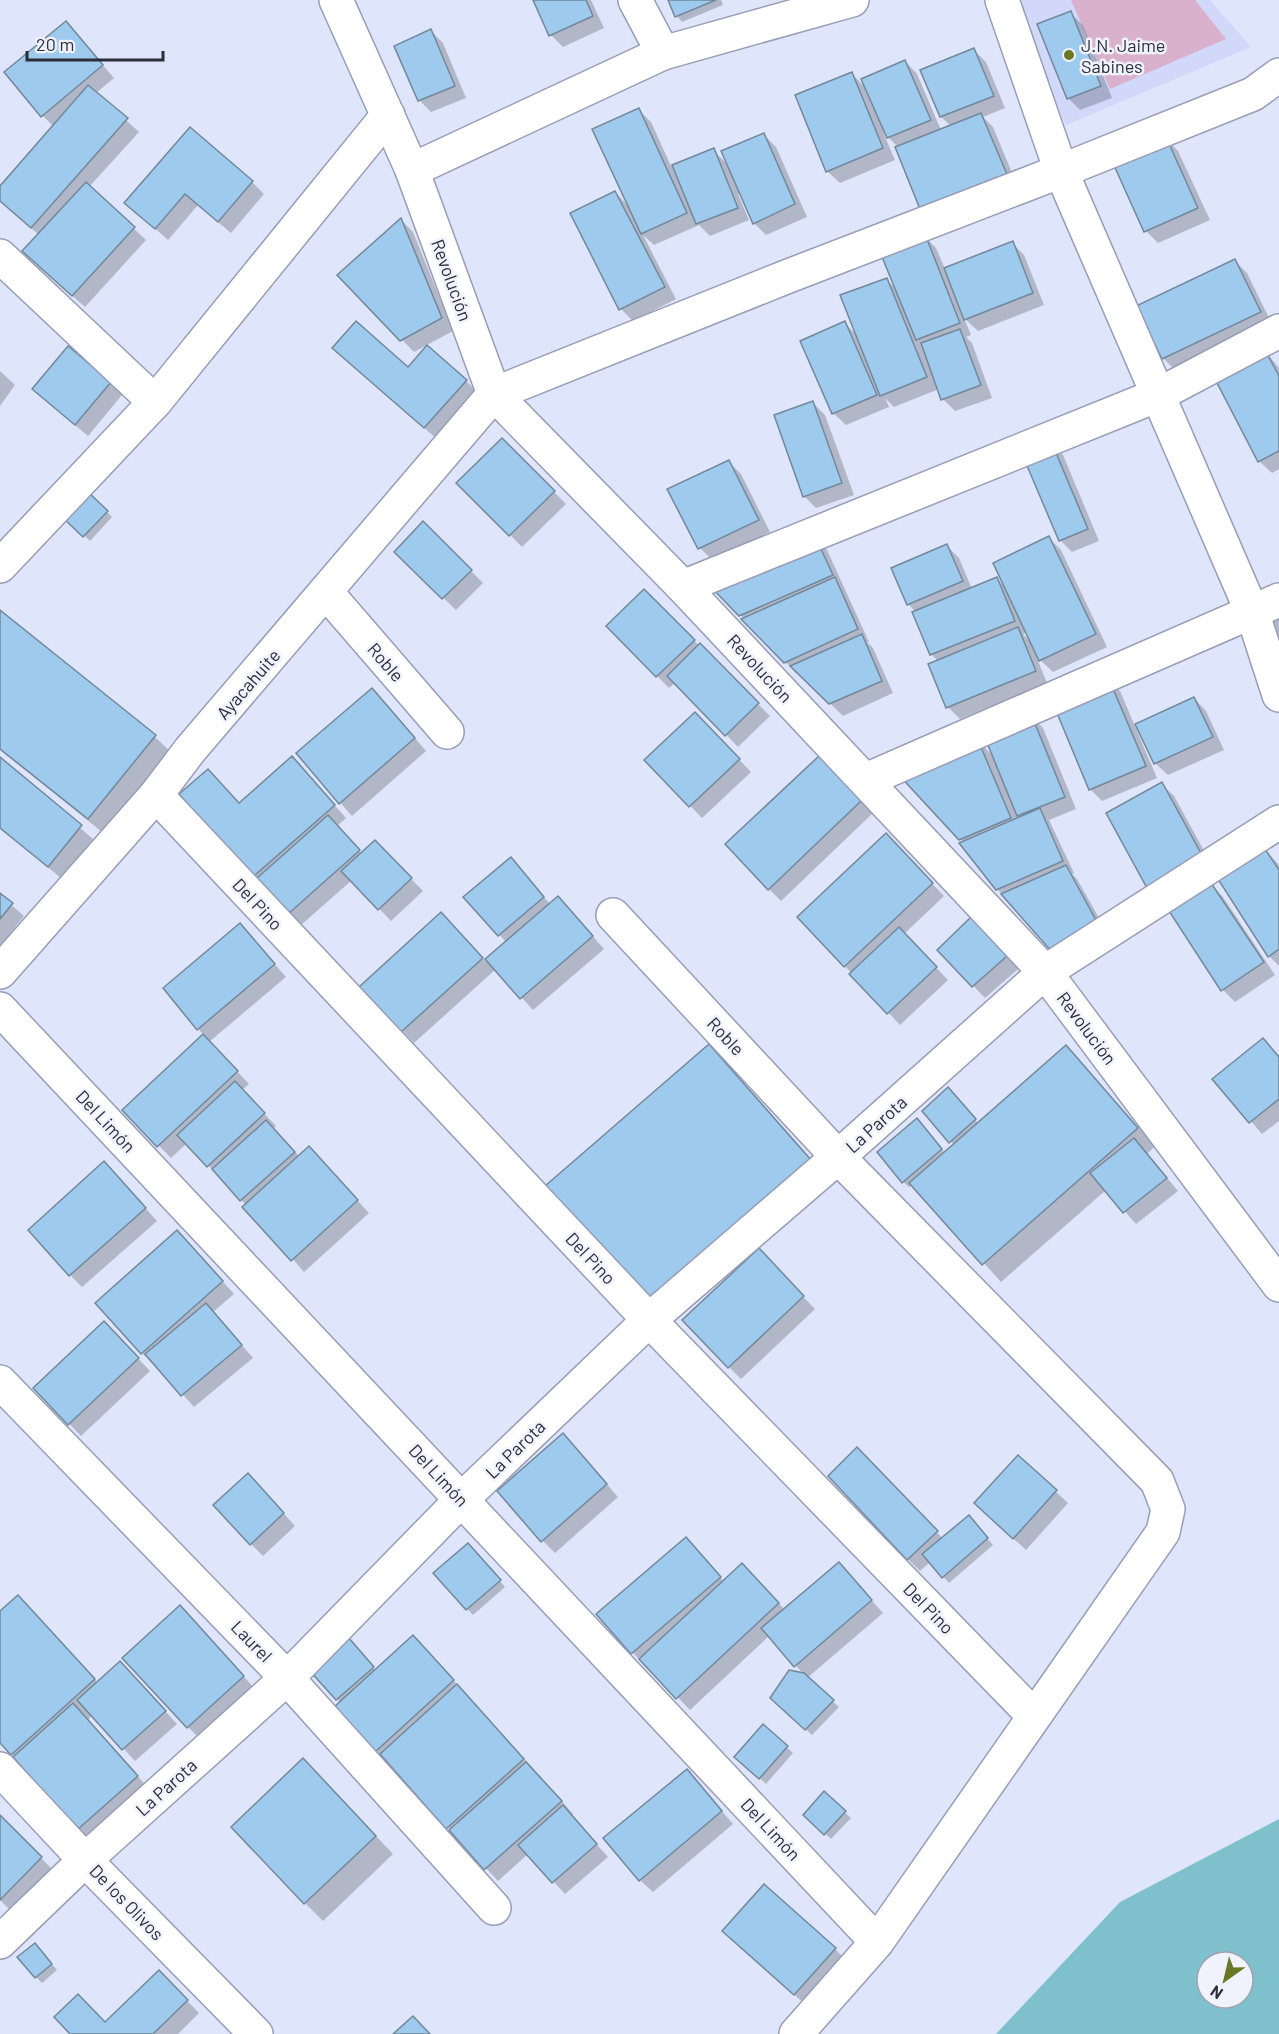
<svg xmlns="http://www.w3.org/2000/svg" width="1279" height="2034" viewBox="0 0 1279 2034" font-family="Barlow,sans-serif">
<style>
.built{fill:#d1d8fa}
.green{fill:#dab1cd}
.water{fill:#7fc0cd;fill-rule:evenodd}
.shadow{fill:#0003;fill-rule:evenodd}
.building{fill:#9ecaee;stroke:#72889a;stroke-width:1.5}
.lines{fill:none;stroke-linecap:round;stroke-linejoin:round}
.street-casing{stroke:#979db6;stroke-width:36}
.street{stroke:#fff;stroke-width:33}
.poi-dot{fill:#6a7723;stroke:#f0f2fd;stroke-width:2}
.labels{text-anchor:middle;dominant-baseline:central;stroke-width:5;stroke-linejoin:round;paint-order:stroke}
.poi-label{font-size:18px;fill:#2b2d38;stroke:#f0f2fd;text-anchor:start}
.street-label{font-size:18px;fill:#2b2d38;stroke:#f0f2fd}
</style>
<rect width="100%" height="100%" fill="#dfe5fa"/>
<path class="built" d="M1001,0H1210L1251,47L1066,125L1003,7Z"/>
<path class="green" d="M1071,0H1195L1226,39L1110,89Z"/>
<path class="water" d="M1279,1819V2034H996L1120,1902ZM1207,1962H1243V1998H1207Z"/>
<g class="shadow">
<path d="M534,0H591L604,28L563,47L551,35Z"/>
<path d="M669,0H721L723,5L682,22L677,16Z"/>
<path d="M1070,13L1083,25L1112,98L1080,110L1068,98Z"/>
<path d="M66,23L114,78L96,93L139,132L89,187L146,240L85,307L36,263L39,235L0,200V188L54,127L43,116Z"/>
<path d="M431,31L443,43L466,98L431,112L419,100Z"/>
<path d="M974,50L986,62L1005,108L983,117L993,127L1020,192L898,147L883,132L895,160L840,183L827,171L851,73L867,89L905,61L917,74L941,130L951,126L941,117Z"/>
<path d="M638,109L651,122L671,166L713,150L728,165L764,135L776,147L807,217L766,235L754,223L741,193L738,194L749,220L710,236L699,225L654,245L643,235L676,299L633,321L621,309L615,192L629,207Z"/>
<path d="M1166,138L1178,151L1210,220L1158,243L1146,231Z"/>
<path d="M252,182L264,194L231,233L198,205L168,240L126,203Z"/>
<path d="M401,220L413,232L453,331L414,352L339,275Z"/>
<path d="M924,236L936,248L945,269L1012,243L1024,255L1044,305L978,331L964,318L971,335L966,337L972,343L992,398L955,411L943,399L939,389L894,407L885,398L889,407L846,425L833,413L845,323L858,337L886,279L898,291Z"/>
<path d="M1235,261L1247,273L1272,324L1175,370L1163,358Z"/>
<path d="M1265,351L1279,368V469L1272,473L1259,461Z"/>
<path d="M346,360L408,369L466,381L478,393L437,439Z"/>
<path d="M0,371L15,385L0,406Z"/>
<path d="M110,383L122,395L88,436L46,401Z"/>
<path d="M813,403L825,415L854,495L816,508L804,496Z"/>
<path d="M502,440L566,504L522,547L459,483Z"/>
<path d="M1051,443L1063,455L1099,541L1072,552L1060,540Z"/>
<path d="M729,462L741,474L770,532L712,560L700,548Z"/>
<path d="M86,492L112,517L90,541L63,516Z"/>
<path d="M424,523L483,583L456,610L396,552Z"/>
<path d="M815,538L827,550L869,642H867L873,648L893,693L843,716L799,673L797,674L710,583Z"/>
<path d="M1049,538L1061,550L1107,647L1053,672L1036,656L1047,683L960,719L948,707L938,661L931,654L916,612L908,604L947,546L959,558L972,589L996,578L1007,589ZM1028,632L1032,643L1023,634Z"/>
<path d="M644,591L770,716L738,747L676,682L669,688L608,626Z"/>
<path d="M1279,611V659L1260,620Z"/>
<path d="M0,612L155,737L173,754L107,836L0,750Z"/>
<path d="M1107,679L1120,691L1157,778L1102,801L1090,789Z"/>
<path d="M1194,698L1206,711L1224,750L1168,775L1155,763Z"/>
<path d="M384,702L426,751L352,816L298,754Z"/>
<path d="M1031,716L1043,728L1076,809L1049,820L1074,873L1072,874L1077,879L1108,934L1010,902L997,889L961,844L964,843L900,773L978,741L994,757Z"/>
<path d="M707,726L751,772L702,818L646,760Z"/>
<path d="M819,758L873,813L781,901L769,889Z"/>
<path d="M0,759L93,839L61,878L0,828Z"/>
<path d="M304,771L346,818L337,826L362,854L375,842L423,891L391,921L352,880L300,926L254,876L239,804Z"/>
<path d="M1161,784L1174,796L1214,869L1160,899Z"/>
<path d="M1263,847L1279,865V966L1269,956Z"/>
<path d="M898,848L944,896L904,934L948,980L900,1025L799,917Z"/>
<path d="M511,859L550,904L570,910L604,949L533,1010L496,969L414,1043L361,987L453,926L485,961L507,943L465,898Z"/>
<path d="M1211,885L1223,897L1275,975L1235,1002L1223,990Z"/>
<path d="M0,895L24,916L0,946Z"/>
<path d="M240,925L286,977L209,1042L249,1084L242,1090L276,1126L273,1129L300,1157L321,1161L369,1213L304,1272L246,1205L187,1143L171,1158L124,1110L204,1035L198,1029Z"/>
<path d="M984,930L1018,969L985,998L939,950Z"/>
<path d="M1263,1040L1279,1057V1121L1262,1134L1215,1079Z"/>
<path d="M709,1046L731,1068L833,1184L757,1249L815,1309L741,1379L729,1367L737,1270L735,1268L672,1324Z"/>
<path d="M1066,1047L1155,1146L1147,1154L1178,1191L1136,1224L1106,1190L1001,1282L913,1184L909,1187L903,1182L923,1126L945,1153L954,1145L924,1111L954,1095L979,1124Z"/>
<path d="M116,1176L157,1221L82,1287L70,1275Z"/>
<path d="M189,1244L234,1294L213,1312L253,1358L194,1407L155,1363L154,1365L142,1353Z"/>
<path d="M116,1335L150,1371L81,1436L35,1388Z"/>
<path d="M575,1448L618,1497L555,1553L543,1541Z"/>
<path d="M1018,1457L1068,1503L1026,1550L988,1515Z"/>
<path d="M869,1461L943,1539L974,1523L993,1545L949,1583L930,1562L920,1571L908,1559Z"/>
<path d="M260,1487L295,1526L263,1556L251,1544Z"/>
<path d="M474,1551L505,1587L473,1615L435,1574Z"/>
<path d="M698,1551L724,1582L754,1577L785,1610L839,1564L883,1613L807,1678L839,1707L812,1735L772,1698L804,1675L770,1635L690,1710L646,1664L645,1665L633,1653L599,1614Z"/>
<path d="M36,1615L98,1683L132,1675L177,1724L135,1761L92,1715L88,1720L149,1789L90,1841L0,1741V1616Z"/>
<path d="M192,1619L255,1689L200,1739L188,1727Z"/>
<path d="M354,1645L376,1671L425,1649L541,1777L573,1814L571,1816L608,1857L565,1894L528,1854L498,1881L336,1707L340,1703L337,1699Z"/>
<path d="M763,1726L793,1753L766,1784L742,1762Z"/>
<path d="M687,1771L733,1824L653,1892L640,1880Z"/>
<path d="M321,1778L393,1854L323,1921L305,1903Z"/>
<path d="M824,1794L851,1818L831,1839L805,1815Z"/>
<path d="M0,1817L53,1870L12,1912L0,1900Z"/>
<path d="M736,1943L835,1949L847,1961L807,2006Z"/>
<path d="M41,1951L57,1970L42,1983L36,1977Z"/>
<path d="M159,1972L199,2013L178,2034H72L105,2024Z"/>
</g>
<g class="building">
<path d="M533,0H586L593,16L549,36Z"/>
<path d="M668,0H716L675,17Z"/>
<path d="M1071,11L1101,86L1067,99L1037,24Z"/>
<path d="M66,21L103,65L41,117L4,72Z"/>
<path d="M431,29L455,86L418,101L394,46Z"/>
<path d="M974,48L994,96L940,117L920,70Z"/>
<path d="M905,60L931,120L887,138L861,79Z"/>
<path d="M852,72L883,148L826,172L795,95Z"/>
<path d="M88,85L128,118L31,228L0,201V186Z"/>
<path d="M639,108L687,213L641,234L592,129Z"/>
<path d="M981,113L1009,179L922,214L895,147Z"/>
<path d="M190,127L253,181L218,222L185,194L155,229L124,203Z"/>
<path d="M764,133L795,204L753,224L721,151Z"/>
<path d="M1166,137L1198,208L1144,232L1112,161Z"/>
<path d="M714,148L738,208L696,224L672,165Z"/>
<path d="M86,182L135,227L72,296L22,251Z"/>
<path d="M615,191L665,287L619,310L570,213Z"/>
<path d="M401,218L442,318L400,341L337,275Z"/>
<path d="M925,234L960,323L916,340L880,252Z"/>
<path d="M1013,241L1033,293L964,320L944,268Z"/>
<path d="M1235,259L1261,312L1162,359L1136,306Z"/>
<path d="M887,278L927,377L880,396L840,295Z"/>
<path d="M356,321L408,367L427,345L467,380L424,428L332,348Z"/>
<path d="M845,321L877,395L832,414L800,341Z"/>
<path d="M960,329L981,385L941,400L921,343Z"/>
<path d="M68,346L111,382L75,425L32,389Z"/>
<path d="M1265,350L1279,376V451L1258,462L1214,377Z"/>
<path d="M813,401L842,483L803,497L774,415Z"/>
<path d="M502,438L555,491L509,536L456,483Z"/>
<path d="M1051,441L1088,529L1059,541L1022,454Z"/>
<path d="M729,460L759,520L698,549L667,489Z"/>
<path d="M86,490L108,511L83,537L61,516Z"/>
<path d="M423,521L472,570L442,599L394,552Z"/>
<path d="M815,536L833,575L739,616L707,583Z"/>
<path d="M1049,536L1096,634L1039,661L993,563Z"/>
<path d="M947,544L963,581L907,605L891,568Z"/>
<path d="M835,577L858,629L784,663L741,619Z"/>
<path d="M997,577L1015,621L930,655L912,612Z"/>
<path d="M644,589L695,640L656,677L606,626Z"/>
<path d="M0,610L156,735L88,819L0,749Z"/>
<path d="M1018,627L1036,671L946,708L928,664Z"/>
<path d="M862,634L882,681L829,704L790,666Z"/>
<path d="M700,643L759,703L725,736L667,676Z"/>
<path d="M1108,677L1146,766L1089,790L1052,701Z"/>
<path d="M372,688L415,738L339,804L296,753Z"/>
<path d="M1194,697L1213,737L1154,764L1135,724Z"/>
<path d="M695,712L740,759L689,807L644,760Z"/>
<path d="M1031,714L1065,797L1017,816L983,733Z"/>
<path d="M978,740L1011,818L959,840L897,773Z"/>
<path d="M292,756L335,805L253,877L179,794L208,769L239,803Z"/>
<path d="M819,756L862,800L768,890L725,844Z"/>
<path d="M0,757L82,825L48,867L0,828Z"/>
<path d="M1162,782L1203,857L1147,888L1106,813Z"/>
<path d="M1040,808L1063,861L996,890L959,843Z"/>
<path d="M328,815L360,850L287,915L256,879Z"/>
<path d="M886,833L933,883L844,967L797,917Z"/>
<path d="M375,840L412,878L378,910L341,871Z"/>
<path d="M1263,846L1279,870V949L1268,957L1216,876Z"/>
<path d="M511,857L544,897L498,936L463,897Z"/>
<path d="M1066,865L1097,922L1052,952L1001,894Z"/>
<path d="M1211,883L1264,962L1221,991L1169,911Z"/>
<path d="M0,893L13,903L0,919Z"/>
<path d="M558,896L593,936L520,999L485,959Z"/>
<path d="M441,912L483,958L401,1032L359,987Z"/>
<path d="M972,916L1007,956L972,987L937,950Z"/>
<path d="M240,923L275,964L197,1030L163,988Z"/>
<path d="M899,927L937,967L887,1014L849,974Z"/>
<path d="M203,1034L238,1071L157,1147L122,1110Z"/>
<path d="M1263,1038L1279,1057V1099L1249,1123L1212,1079Z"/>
<path d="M709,1044L811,1160L648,1302L545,1186Z"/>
<path d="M1066,1045L1138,1128L982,1265L909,1183Z"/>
<path d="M235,1081L265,1113L207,1167L177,1135Z"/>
<path d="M948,1087L976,1119L949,1143L922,1111Z"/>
<path d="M917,1118L942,1149L902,1183L877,1152Z"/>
<path d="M266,1120L295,1152L240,1201L212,1169Z"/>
<path d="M1134,1138L1167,1178L1123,1213L1090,1173Z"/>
<path d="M309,1146L358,1200L291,1261L242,1207Z"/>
<path d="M104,1161L146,1208L69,1276L28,1230Z"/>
<path d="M177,1230L223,1281L141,1354L95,1303Z"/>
<path d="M759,1248L804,1296L728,1368L682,1320Z"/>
<path d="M206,1303L242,1345L181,1396L145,1354Z"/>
<path d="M104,1321L139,1358L68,1425L33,1388Z"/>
<path d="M563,1433L607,1484L541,1542L497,1491Z"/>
<path d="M857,1447L938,1531L907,1560L828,1476Z"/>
<path d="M1018,1455L1057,1490L1013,1539L974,1503Z"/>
<path d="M248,1473L284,1513L250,1545L213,1505Z"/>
<path d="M969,1515L988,1538L942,1578L922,1554Z"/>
<path d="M686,1537L721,1577L631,1654L596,1614Z"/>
<path d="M468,1543L501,1580L466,1610L433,1573Z"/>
<path d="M839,1562L872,1600L794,1667L761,1628Z"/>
<path d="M742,1563L779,1603L676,1699L639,1659Z"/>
<path d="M18,1595L95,1679L11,1755L0,1743V1611Z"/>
<path d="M180,1605L244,1676L187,1728L122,1658Z"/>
<path d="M413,1635L454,1680L375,1752L334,1707Z"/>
<path d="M348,1637L374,1667L336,1700L309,1670Z"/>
<path d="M120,1661L166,1711L122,1750L77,1700Z"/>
<path d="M789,1670L804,1673L834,1700L805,1730L770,1698Z"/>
<path d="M457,1684L524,1759L446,1829L380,1754Z"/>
<path d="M73,1703L138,1776L77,1830L13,1757Z"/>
<path d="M763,1724L788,1746L759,1779L734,1757Z"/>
<path d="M303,1758L376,1836L304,1904L231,1827Z"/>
<path d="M526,1762L562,1801L484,1870L449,1830Z"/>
<path d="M687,1769L722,1811L639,1881L603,1838Z"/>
<path d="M824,1791L846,1811L824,1835L803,1815Z"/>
<path d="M563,1805L597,1844L552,1883L518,1845Z"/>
<path d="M0,1815L42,1857L0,1900Z"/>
<path d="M764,1884L836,1948L794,1995L722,1931Z"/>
<path d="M35,1943L52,1964L35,1978L17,1957Z"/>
<path d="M159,1970L188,2000L153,2034H70L54,2017L78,1994L105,2022Z"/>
<path d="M413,2016L430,2034H393Z"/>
</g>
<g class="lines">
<defs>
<g id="street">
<path d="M336,0L412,170L494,394L683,587L1045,972L1279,1285"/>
<path d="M635,0L663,53"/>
<path d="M1002,0L1061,171L1252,612L1279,695"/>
<path d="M412,170L663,53L852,0"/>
<path d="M0,256L155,402"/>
<path d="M0,566L155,402L388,115"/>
<path d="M683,587L1158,395L1279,331"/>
<path d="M326,592L447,732"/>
<path d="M866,780L1279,600"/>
<path d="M156,795L649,1320L1033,1715"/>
<path d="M613,915L838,1157L1157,1481L1168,1509L1163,1532L877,1942L796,2034"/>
<path d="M0,972L156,795L190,750L494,394L786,277L1061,171L1253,94L1279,75"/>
<path d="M0,1009L877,1942"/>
<path d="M0,1382L287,1678L494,1908"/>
<path d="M0,1769L85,1860L256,2034"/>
<path d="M0,1942L85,1860L287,1678L462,1499L649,1320L838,1157L1045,972L1279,822"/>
</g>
</defs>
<use href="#street" class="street-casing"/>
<use href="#street" class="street"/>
</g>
<circle class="poi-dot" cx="1069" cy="55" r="6"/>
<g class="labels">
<g class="poi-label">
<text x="1081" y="45">J.N. Jaime<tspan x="1081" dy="21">Sabines</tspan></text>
</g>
<g class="street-label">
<text transform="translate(452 280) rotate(70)">Revolución</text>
<text transform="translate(386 662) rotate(49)">Roble</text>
<text transform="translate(760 668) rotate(47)">Revolución</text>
<text transform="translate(248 684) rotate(-49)">Ayacahuite</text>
<text transform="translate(258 904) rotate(47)">Del Pino</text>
<text transform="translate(1087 1028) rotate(53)">Revolución</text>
<text transform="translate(726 1036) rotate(47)">Roble</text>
<text transform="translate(106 1121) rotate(47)">Del Limón</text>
<text transform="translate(876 1124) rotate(-42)">La Parota</text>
<text transform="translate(591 1258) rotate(47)">Del Pino</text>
<text transform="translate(515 1449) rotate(-44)">La Parota</text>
<text transform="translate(439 1475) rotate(47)">Del Limón</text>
<text transform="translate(929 1608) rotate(46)">Del Pino</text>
<text transform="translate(252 1641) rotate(46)">Laurel</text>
<text transform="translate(166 1787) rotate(-42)">La Parota</text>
<text transform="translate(771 1829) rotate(47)">Del Limón</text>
<text transform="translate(127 1902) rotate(46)">De los Olivos</text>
</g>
</g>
<g transform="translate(1225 1980) rotate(214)"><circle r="28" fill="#f0f2fd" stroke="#a1a3ae" stroke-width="1.5"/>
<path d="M0-4.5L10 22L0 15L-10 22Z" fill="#6a7723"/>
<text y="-9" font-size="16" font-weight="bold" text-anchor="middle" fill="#2b2d38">N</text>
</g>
<path d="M27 51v9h136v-9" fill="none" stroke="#2b2d38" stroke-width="3"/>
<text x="36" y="51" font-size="18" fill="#2b2d38" stroke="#f0f2fd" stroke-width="4.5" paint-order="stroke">20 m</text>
</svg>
